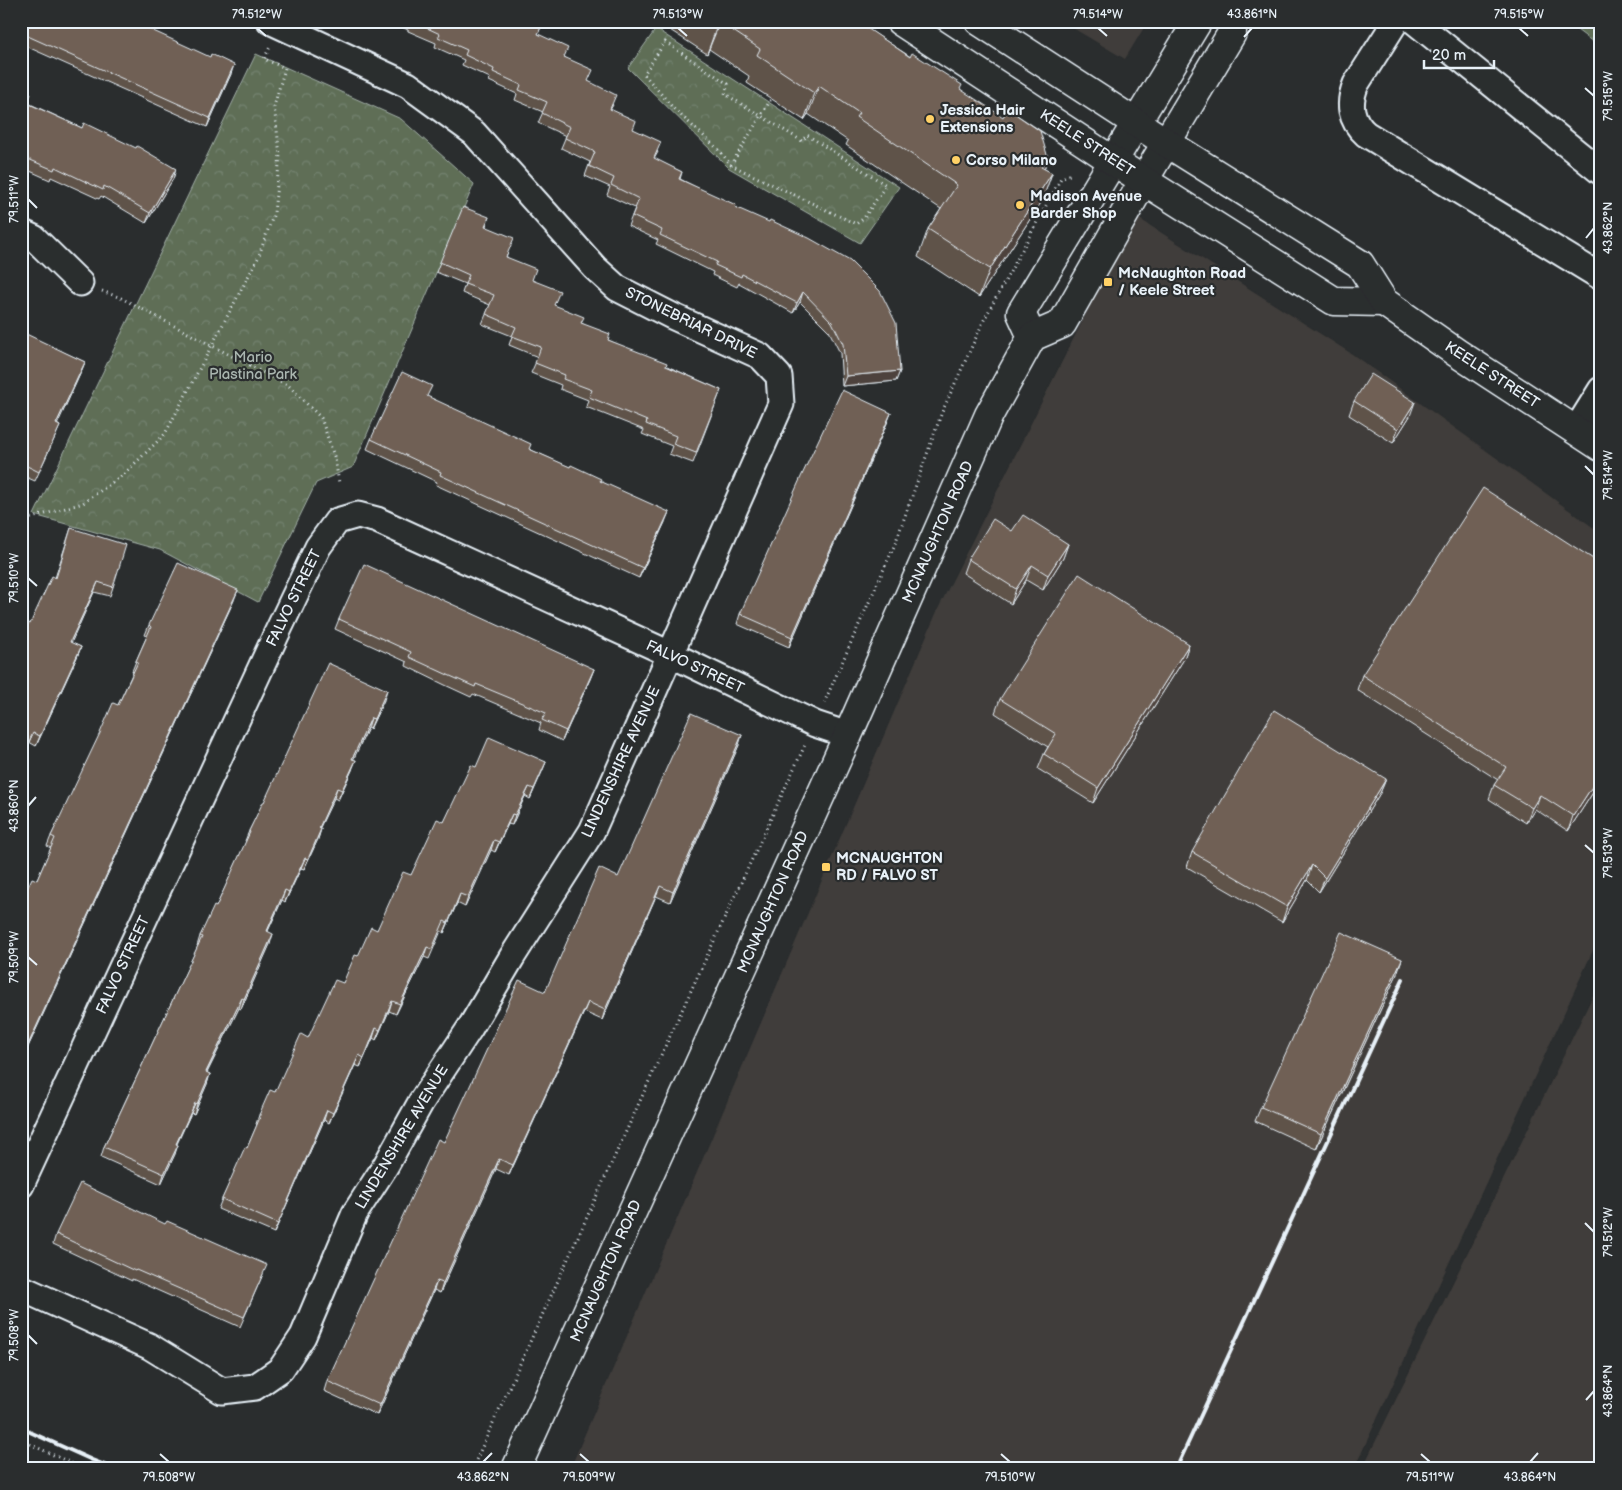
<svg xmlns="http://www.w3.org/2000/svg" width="1622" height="1490" viewBox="0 0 1622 1490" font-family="'Balsamiq Sans',sans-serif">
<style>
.built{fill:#3f3c3a}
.park{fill:url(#park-crowns);stroke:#a3b0a8}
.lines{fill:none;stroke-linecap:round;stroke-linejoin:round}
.minor-casing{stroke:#e8f1f8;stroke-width:29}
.tertiary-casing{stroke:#e8f1f8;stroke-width:31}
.secondary-casing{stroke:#e8f1f8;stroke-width:31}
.path{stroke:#e8f1f8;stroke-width:3;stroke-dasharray:1 4;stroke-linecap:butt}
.minor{stroke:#2a2d2e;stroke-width:25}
.tertiary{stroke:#2a2d2e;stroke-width:28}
.secondary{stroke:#2a2d2e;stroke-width:28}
.rail{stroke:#e8f1f8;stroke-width:4}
.wall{fill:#5f5349;stroke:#e8f1f8}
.shaded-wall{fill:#4e433c;stroke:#e8f1f8}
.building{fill:#6f6055;stroke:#e8f1f8}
.ticks{fill:none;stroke:#e8f1f8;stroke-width:2}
.poi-dot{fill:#ffd166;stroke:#2a2d2e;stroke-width:2}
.labels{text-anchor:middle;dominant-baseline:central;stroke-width:4.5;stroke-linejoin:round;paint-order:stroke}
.poi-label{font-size:15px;font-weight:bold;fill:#e8f1f8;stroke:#2a2d2e;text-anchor:start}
.street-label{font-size:15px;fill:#e8f1f8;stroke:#2a2d2e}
.park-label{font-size:15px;fill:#aab6b0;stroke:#2a2d2e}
.neatline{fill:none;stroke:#e8f1f8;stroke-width:2}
.ticks-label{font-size:12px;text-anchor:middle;fill:#e8f1f8}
</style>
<defs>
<pattern id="park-crowns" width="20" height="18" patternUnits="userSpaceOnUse" patternTransform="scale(1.25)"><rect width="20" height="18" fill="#5e6e57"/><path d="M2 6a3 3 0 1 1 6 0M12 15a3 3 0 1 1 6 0" fill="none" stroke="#758370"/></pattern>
</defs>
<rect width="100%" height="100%" fill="#2a2d2e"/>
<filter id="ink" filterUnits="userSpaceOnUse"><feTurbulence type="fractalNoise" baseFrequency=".02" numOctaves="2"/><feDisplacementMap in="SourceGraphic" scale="10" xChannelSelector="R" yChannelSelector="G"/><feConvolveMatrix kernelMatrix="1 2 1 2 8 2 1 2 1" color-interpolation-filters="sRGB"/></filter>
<g filter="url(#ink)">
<g class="built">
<path d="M1061,21H1148L1125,59Z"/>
<path d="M1135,216L1352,354L1601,533V933L1354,1469H570L938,609Z"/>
<path d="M1601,979V1469H1362Z"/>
</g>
<g class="park">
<path d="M1565,21H1601V48Z"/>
<path d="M656,29L899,187L860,243L729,168L628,68Z"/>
<path d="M256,54L401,119L474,184L353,467L316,483L258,602L160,550L34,515Z"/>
</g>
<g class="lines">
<defs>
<g id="minor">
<path d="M1396,21L1356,84C1348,103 1350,120 1366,134L1601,277"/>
<path d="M1414,21L1601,172"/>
<path d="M21,232L34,238L80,283"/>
<path d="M1576,430L1601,390"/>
<path d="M21,1185L276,635L318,547L337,521L358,515L377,520L670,654L815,724L848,735"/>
<path d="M21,1288L149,1346L222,1391L255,1387L281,1369L303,1336L355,1213L386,1165L421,1102L470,1028L512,957L592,831L781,404L779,376L760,356L672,316L617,288L595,268L474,133L408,85L270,21"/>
</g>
<g id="tertiary">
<path d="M1032,337L1021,313L1198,21"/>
<path d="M516,1469L848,735L989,415L1032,337L1062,324L1144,180L1232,33L1231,21"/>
</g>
<g id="secondary">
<path d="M900,21L1113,161L1334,301L1384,302"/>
<path d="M979,21L1167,143L1360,264L1384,302L1457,353L1601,447"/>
</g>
</defs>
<use href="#minor" class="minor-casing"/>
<use href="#tertiary" class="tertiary-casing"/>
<use href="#secondary" class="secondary-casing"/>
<g class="path">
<path d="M665,42L728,84L725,94L802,141L807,135L886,185L864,218L856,224L731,165L719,150L674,109L644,74Z"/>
<path d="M731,165L771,99"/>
<path d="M102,291L121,298L289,386L321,418L335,459L339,483"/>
<path d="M21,521L83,503L123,475L165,434L258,258L274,213L280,155L274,106L285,68L264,59L270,47"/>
<path d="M824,703L895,544L942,412L984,320L1061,178L1072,174"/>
<path d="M21,1440L84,1469"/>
<path d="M472,1469L650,1079L805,745"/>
</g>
<use href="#minor" class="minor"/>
<use href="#tertiary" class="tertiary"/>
<use href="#secondary" class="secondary"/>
<g class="rail">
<path d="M21,1428L92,1460L115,1469"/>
<path d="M1176,1469L1403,979"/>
</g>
</g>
<g class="wall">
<path d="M21,21L147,28L231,74L207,127L21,44Z"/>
<path d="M390,21H528L541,27L538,34L565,57L589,82L613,105L610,110L633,129L658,152L654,159L682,172L680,179L735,207L900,371L896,381L842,386L840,353L829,331L800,302L793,313L739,283L737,287L712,275L713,272L656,244L658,240L628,226L635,208L607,195L610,187L585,176L590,162L561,148L566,136L538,123L543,112L515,100L517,94L489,81L490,78L462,65L464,60L435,47L436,43L408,31V30Z"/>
<path d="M656,21H864L863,26L960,89L1048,158L1044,169L1052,173L1042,201L979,297L918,257L928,229L941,209L846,145L848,141L808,114L804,120L747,83L749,76L709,49L707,54Z"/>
<path d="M21,89L28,103L82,128L176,169L173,179L146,223L101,196L99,199L51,177L50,180L21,167Z"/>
<path d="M489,217L486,226L507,257L532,280L554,305L608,340L721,390L693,463L669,454L672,446L642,434L644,430L586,407L588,400L560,389L561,385L531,373L538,357L509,345L512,336L482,324L490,305L462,293L465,284L436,272L440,262Z"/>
<path d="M21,326L22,333L85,362L81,372L57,424L60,426L56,435L35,481L21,475Z"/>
<path d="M1354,401L1410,416L1393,443L1349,415Z"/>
<path d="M891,413L887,423L789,647L737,624L740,614Z"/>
<path d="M371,439L529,449L600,481L665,522L639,578L436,485L437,482L367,449Z"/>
<path d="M71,528L113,587L110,596L94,592L71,643L81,647L77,657L36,746L29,742L30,624L55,578Z"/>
<path d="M1012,531L1068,544L1063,558L1043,590L1026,580L1011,604L963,573L968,559Z"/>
<path d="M1601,564V780L1568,831L1535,809L1526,823L1489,799L1494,785L1498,780L1357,690L1362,675Z"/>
<path d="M234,600L21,1062V902L37,880L51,848L47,846L51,836L118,705L133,672L132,671L136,661L147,636L145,635L149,625Z"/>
<path d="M339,619L594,669L590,679L562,741L539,730L541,723L473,694L471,697L445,685L406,666L407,662L335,629Z"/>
<path d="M1189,644L1184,659L1093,803L1038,769L1044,754L1048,747L995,713L1000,699Z"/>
<path d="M384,700L370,729L368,728L353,759L352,770L338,800L334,798L319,828L321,829L318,839L304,869L301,868L285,902L282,900L268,931L270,944L241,1009L239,1008L207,1073L210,1074L207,1084L194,1114L191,1113L177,1144L175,1154L161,1184L101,1157L104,1147L198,946H197L200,936L216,907L246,842L245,841L249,831L264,802Z"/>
<path d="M739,745L670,902L656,896L602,1020L584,1012L509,1175L496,1169L440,1293L434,1290L377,1415L324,1391L327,1381L444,1142L545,992L618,877Z"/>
<path d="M546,762L530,799L525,796L512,825L508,824L495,852L491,850L465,907L457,903L444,933L441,931L429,959L424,957L396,1014L389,1011L376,1040L373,1038L360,1067L355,1065L329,1123L324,1120L274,1233L218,1209L222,1199L247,1148L257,1125L256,1124L259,1115L275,1092L343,983L358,956L377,930L411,875L444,822L476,767Z"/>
<path d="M1386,779L1380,793L1319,892L1307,880L1282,922L1187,867L1192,852Z"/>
<path d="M1397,974L1316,1149L1255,1121L1261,1107Z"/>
<path d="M56,1234L263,1274L240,1327L132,1279V1281L53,1244Z"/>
</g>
<g class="shaded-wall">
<path d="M720,22L709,49L707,54L717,26Z"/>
<path d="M234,65L231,74L207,127L210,118Z"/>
<path d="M819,86L808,114L804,120L814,93Z"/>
<path d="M1048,158L1038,185L1041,167Z"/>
<path d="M176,169L173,179L146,223L150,213Z"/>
<path d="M1052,173L1042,201L979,297L990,269Z"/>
<path d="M803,292L800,302L793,313L797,303Z"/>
<path d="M85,362L81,372L53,434L56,424Z"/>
<path d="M900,371L896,381L842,386L846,376Z"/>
<path d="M1415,402L1410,416L1393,443L1398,429Z"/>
<path d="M891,413L887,423L789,647L792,637Z"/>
<path d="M669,512L665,522L639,578L643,568Z"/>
<path d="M1068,544L1063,558L1043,590L1048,575Z"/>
<path d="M1032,565L1026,580L1011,604L1016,589Z"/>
<path d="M98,582L94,592L67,652L70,642Z"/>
<path d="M238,590L234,600L21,1062V1060Z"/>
<path d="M1189,644L1184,659L1093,803L1098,788Z"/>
<path d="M81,647L77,657L36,746L40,736Z"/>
<path d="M594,669L590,679L562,741L566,731Z"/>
<path d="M387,690L384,700L370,729L374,719Z"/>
<path d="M371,718L368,728L349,769L352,759Z"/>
<path d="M33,733L21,760V758Z"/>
<path d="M742,735L739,745L670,902L673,892Z"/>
<path d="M356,760L352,770L338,800L342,790Z"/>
<path d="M546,762L542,772L530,799L534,789Z"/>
<path d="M1601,773V780L1568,831L1573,816Z"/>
<path d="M1386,779L1380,793L1319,892L1325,878Z"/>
<path d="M529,787L525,796L512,825L515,815Z"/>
<path d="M337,788L334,798L315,838L319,828Z"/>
<path d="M1540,795L1535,809L1526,823L1532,808Z"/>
<path d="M512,814L508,824L495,852L499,842Z"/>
<path d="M321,829L318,839L304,869L308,859Z"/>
<path d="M494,840L491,850L465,907L468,897Z"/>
<path d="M305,858L301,868L285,902L289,892Z"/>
<path d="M1312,865L1307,880L1282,922L1287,907Z"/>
<path d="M660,886L656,896L602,1020L605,1010Z"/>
<path d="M285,890L282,900L263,941L267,931Z"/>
<path d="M460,894L457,903L444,933L448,923Z"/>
<path d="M273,934L270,944L241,1009L244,999Z"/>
<path d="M427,947L424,957L396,1014L400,1004Z"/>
<path d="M1402,959L1397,974L1316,1149L1321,1134Z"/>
<path d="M242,998L239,1008L202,1082L206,1072Z"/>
<path d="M392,1001L389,1011L376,1040L380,1030Z"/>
<path d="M588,1002L584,1012L509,1175L513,1165Z"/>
<path d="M376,1028L373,1038L360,1067L364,1058Z"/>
<path d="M359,1055L355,1065L329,1123L333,1113Z"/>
<path d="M210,1074L207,1084L194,1114L197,1104Z"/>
<path d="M195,1103L191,1113L172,1153L176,1144Z"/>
<path d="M327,1110L324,1120L274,1233L278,1224Z"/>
<path d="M178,1145L175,1154L161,1184L164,1174Z"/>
<path d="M499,1159L496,1169L440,1293L443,1283Z"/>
<path d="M437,1281L434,1290L377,1415L380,1405Z"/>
</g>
<g class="building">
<path d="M21,21H138L148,26L147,28L210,57L211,54L234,65L210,118L21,33Z"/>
<path d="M412,21H528L541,27L538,34L568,48L564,57L593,70L588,81L616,95L610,109L636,121L633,129L661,142L654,158L682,172L679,179L736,205L735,207L769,222L770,220L809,238L850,261L880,291L896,323L900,371L846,376L843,344L832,322L803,292L797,303L742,274L741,277L715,265L717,262L660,235L662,230L632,216L639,199L611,185L614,178L589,166L595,152L565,138L570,127L542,113L547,102L519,90L521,85L493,72L494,69L465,55L467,50L438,37L440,34Z"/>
<path d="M710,21H863L861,24L910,57L912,53L962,85L960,89L1003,117L1008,109L1040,131L1048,158L1041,167L1052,173L990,269L928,229L957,185L856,117L859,113L819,86L814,93L757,55L760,49L720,22L717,26Z"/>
<path d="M21,89L31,94L27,103L82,128L84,123L136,148L137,146L176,169L150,213L104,186L103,190L55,167L54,170L21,156Z"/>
<path d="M463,207L489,217L485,226L514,238L506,257L536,269L532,280L560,291L554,305L584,317L581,323L610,334L608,340L667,363L666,366L721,390L696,453L673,444L676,436L646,424L647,421L589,397L592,390L563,379L565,375L535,363L541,347L512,336L516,327L486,314L494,295L465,284L469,275L440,262Z"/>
<path d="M21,326L24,328L22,332L85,362L56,424L60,426L39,472L21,463Z"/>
<path d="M402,372L432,386L427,396L531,444L529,449L570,467L571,465L601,479L600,481L669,512L643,568L440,475L441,472L371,439Z"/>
<path d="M1371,374L1415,402L1398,429L1354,401Z"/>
<path d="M842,390L891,413L792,637L740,614L801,477Z"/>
<path d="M1483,488L1601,564V773L1573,816L1540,795L1532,808L1494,785L1506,767L1362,675Z"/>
<path d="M1023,515L1068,544L1048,575L1032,565L1016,589L968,559L993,519L1012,531Z"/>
<path d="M71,528L126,545L113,587L98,582L70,642L81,647L40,736L33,733L21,758V629L25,621L30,624L52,576L56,578Z"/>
<path d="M178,563L238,590L21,1060V914L23,910L21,909V902L32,878L37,880L55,838L51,836L100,733L113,703L118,705L138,662L136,661L151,627L149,625Z"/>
<path d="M364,564L594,669L566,731L542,720L546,713L476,684L475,687L448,675L409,657L411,652L339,619Z"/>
<path d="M1079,574L1189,644L1098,788L1044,754L1056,734L1000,699Z"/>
<path d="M328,663L387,690L374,719L371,718L352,759L356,760L342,790L337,788L319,828L321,829L308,859L305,858L289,892L285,890L267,931L273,934L244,999L242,998L206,1072L210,1074L197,1104L195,1103L176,1144L178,1145L164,1174L104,1147L202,937L200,936L214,906L216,907L250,832L249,831L263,802H264Z"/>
<path d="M1274,710L1386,779L1325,878L1312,865L1287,907L1192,852Z"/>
<path d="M691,713L742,735L673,892L660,886L605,1010L588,1002L513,1165L499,1159L443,1283L437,1281L380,1405L327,1381L438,1139L444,1142L519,980L545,992L599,868L618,877Z"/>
<path d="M489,737L546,762L534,789L529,787L515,815L512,814L499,842L494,840L468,897L460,894L448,923L444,921L432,949L427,947L400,1004L392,1001L380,1030L376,1028L364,1058L359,1055L333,1113L327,1110L278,1224L222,1199L245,1147L247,1148L261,1115H259L270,1090L275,1092L301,1034L308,1038L335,980L343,983L355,955L358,956L371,927L377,930L403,872L411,875L437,819L444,822L471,765L476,767Z"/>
<path d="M1341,932L1402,959L1321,1134L1261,1107Z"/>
<path d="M80,1183L165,1224L167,1221L267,1265L244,1317L136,1270L135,1271L56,1234Z"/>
</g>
</g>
<path class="ticks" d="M257,28L266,36M678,28L687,36M1098,28L1107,36M1519,28L1528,36M1244,37L1252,28M1585,88L1594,96M28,199L37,208M1586,238L1594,228M1585,466L1594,475M28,578L37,586M28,806L36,797M1585,845L1594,853M28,957L37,965M1585,1223L1594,1232M28,1335L37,1344M1586,1400L1594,1391M160,1454L169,1462M580,1454L589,1462M1001,1454L1010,1462M1421,1454L1430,1462M483,1462L492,1453M1530,1462L1538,1453"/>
<g class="poi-dot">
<circle cx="930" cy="119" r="5"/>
<circle cx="956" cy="160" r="5"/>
<circle cx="1020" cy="205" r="5"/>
<rect x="1103" y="277" width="10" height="10" rx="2.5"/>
<rect x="821" y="862" width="10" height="10" rx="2.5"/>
</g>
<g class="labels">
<g class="poi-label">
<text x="940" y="110">Jessica Hair<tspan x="940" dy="17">Extensions</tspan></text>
<text x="966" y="160">Corso Milano</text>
<text x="1030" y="196">Madison Avenue<tspan x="1030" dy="17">Barder Shop</tspan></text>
<text x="1118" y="273">McNaughton Road<tspan x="1118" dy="17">/ Keele Street</tspan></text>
<text x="836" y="858">MCNAUGHTON<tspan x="836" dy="17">RD / FALVO ST</tspan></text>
</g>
<g class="street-label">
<text transform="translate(1087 143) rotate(33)">KEELE STREET</text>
<text transform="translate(691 323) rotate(26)">STONEBRIAR DRIVE</text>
<text transform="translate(1492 375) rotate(33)">KEELE STREET</text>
<text transform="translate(938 532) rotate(-66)">MCNAUGHTON ROAD</text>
<text transform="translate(294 598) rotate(-64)">FALVO STREET</text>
<text transform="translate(695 667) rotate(25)">FALVO STREET</text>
<text transform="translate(621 762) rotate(-65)">LINDENSHIRE AVENUE</text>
<text transform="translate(773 902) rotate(-66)">MCNAUGHTON ROAD</text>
<text transform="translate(123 965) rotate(-65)">FALVO STREET</text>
<text transform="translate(402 1137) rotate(-59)">LINDENSHIRE AVENUE</text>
<text transform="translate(606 1271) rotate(-66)">MCNAUGHTON ROAD</text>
</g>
<g class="park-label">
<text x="253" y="357">Mario<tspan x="253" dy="17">Plastina Park</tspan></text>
</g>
</g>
<rect width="1622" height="1490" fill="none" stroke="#2a2d2e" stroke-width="55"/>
<path d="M1424 60v8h70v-8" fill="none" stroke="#e8f1f8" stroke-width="2.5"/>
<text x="1432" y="60" font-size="15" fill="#e8f1f8" stroke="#2a2d2e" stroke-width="4" paint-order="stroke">20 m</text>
<rect x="28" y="28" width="1566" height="1434" class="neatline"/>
<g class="ticks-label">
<text x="257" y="18">79.512°W</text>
<text x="678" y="18">79.513°W</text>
<text x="1098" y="18">79.514°W</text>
<text x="1252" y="18">43.861°N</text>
<text x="1519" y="18">79.515°W</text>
<text transform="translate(1608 96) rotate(-90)" y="4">79.515°W</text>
<text transform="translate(14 199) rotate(-90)" y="4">79.511°W</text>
<text transform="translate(1608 228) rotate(-90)" y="4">43.862°N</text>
<text transform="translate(1608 475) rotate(-90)" y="4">79.514°W</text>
<text transform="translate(14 578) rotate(-90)" y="4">79.510°W</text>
<text transform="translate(14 806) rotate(-90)" y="4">43.860°N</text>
<text transform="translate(1608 853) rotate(-90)" y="4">79.513°W</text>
<text transform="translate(14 957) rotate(-90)" y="4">79.509°W</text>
<text transform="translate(1608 1232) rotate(-90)" y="4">79.512°W</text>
<text transform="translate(14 1335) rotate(-90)" y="4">79.508°W</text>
<text transform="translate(1608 1391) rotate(-90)" y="4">43.864°N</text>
<text x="169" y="1481">79.508°W</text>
<text x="483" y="1481">43.862°N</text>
<text x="589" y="1481">79.509°W</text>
<text x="1010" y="1481">79.510°W</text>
<text x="1430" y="1481">79.511°W</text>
<text x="1530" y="1481">43.864°N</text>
</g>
</svg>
